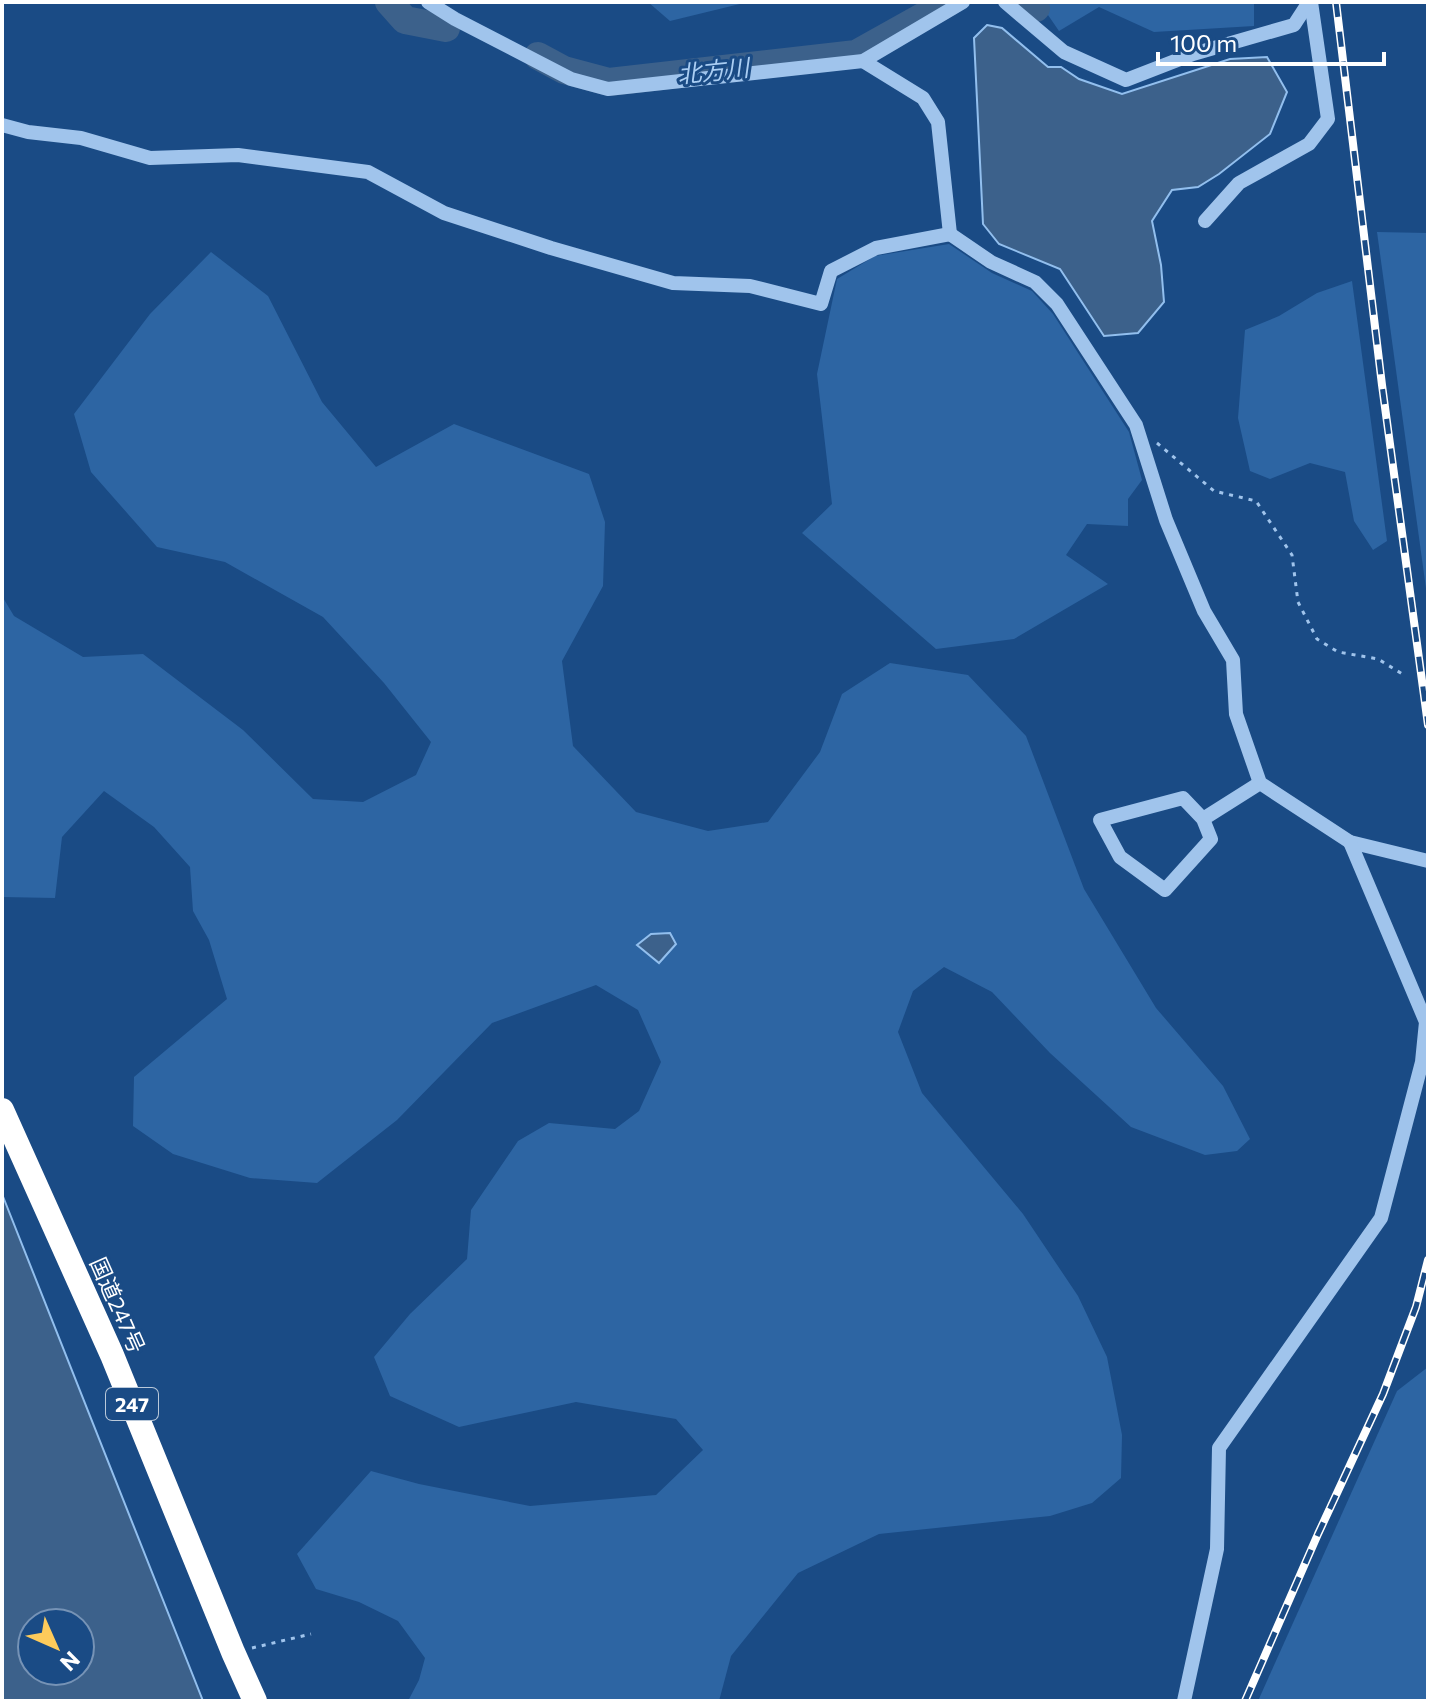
<svg xmlns="http://www.w3.org/2000/svg" width="1430" height="1703" viewBox="0 0 1430 1703" font-family="Commissioner,'Noto Sans JP',sans-serif">
<style>
.green{fill:#2d65a3}
.water{fill:#3c618b;stroke:#92bfee;stroke-width:2;fill-rule:evenodd}
.lines{fill:none;stroke-linecap:round;stroke-linejoin:round}
.river{stroke:#3c618b;stroke-width:28}
.path{stroke:#a0c4ec;stroke-width:3;stroke-dasharray:4 6;stroke-linecap:butt}
.minor{stroke:#a0c4ec;stroke-width:14}
.highway{stroke:#fff;stroke-width:24}
.rail-casing{stroke:#fff;stroke-width:8}
.rail{stroke:#1a4b85;stroke-width:5;stroke-dasharray:15;stroke-linecap:butt}
.labels{text-anchor:middle;dominant-baseline:central;stroke-width:6;stroke-linejoin:round;paint-order:stroke}
.shield{fill:#1a4b85;stroke:#bac9da;stroke-width:2}
.shield-label{font-size:20px;font-weight:bold;fill:#fff}
.street-label{font-size:22px;fill:#fff;stroke:#1a4b85}
.water-label{font-size:24px;font-style:italic;fill:#abcef3;stroke:#1a4b85}
</style>
<rect width="100%" height="100%" fill="#1a4b85"/>
<g class="green">
<path d="M648,2H748L670,21Z"/>
<path d="M1039,2H1254V26L1154,32L1099,7L1059,31Z"/>
<path d="M1377,232L1428,233V603Z"/>
<path d="M949,244L992,273L1032,291L1053,314L1129,432L1142,480L1128,499V526L1087,524L1066,555L1108,584L1014,639L936,649L802,533L832,504L817,374L837,279L875,256Z"/>
<path d="M211,252L268,296L322,402L376,467L454,424L589,474L605,522L603,586L562,661L573,746L636,812L708,831L768,822L820,752L842,694L890,663L968,675L1026,736L1084,889L1156,1008L1223,1086L1250,1139L1237,1151L1205,1155L1131,1127L1050,1053L992,992L944,967L913,991L898,1032L922,1093L1023,1214L1078,1296L1107,1357L1122,1435L1121,1478L1092,1503L1050,1516L879,1534L798,1573L731,1656L719,1701H408L419,1680L425,1658L398,1621L359,1602L316,1589L297,1554L371,1471L419,1484L530,1506L656,1495L703,1450L676,1419L576,1402L459,1427L390,1396L374,1357L410,1314L467,1259L471,1210L518,1141L549,1123L615,1129L639,1111L661,1062L638,1010L596,985L492,1023L397,1120L317,1183L250,1178L173,1154L133,1126L134,1077L227,999L209,940L193,911L190,867L154,827L104,791L62,837L55,898L2,897V596L14,616L83,657L143,654L243,730L313,799L363,802L416,775L431,742L384,683L323,617L225,562L157,547L91,472L74,414L150,314Z"/>
<path d="M1352,281L1387,541L1373,550L1354,521L1345,472L1310,463L1270,479L1250,471L1238,418L1245,330L1279,316L1317,293Z"/>
<path d="M1428,1367V1701H1258L1397,1391Z"/>
</g>
<g class="water">
<path d="M987,25L1002,28L1048,67H1061L1079,79L1122,94L1230,59L1267,57L1287,92L1270,134L1219,174L1198,187L1172,190L1152,221L1161,265L1164,302L1138,333L1104,336L1060,269L999,244L983,224L974,38Z"/>
<path d="M670,933L676,944L659,963L637,945L651,934Z"/>
<path d="M2,1194L203,1701H2ZM80,1623V1671H32V1623Z"/>
</g>
<g class="lines">
<g class="river">
<path d="M389,2L405,20L446,28"/>
<path d="M1029,2L1036,8"/>
<path d="M538,56L564,70L609,82L856,54L949,2"/>
</g>
<g class="path">
<path d="M1157,443L1214,491L1256,501L1292,555L1298,602L1317,639L1338,652L1378,659L1404,675"/>
<path d="M252,1648L311,1634"/>
</g>
<g class="minor">
<path d="M428,2L455,19L571,79L608,89L863,61L963,2"/>
<path d="M1005,2L1064,52L1126,80L1193,54L1294,25L1309,2"/>
<path d="M863,61L923,98L938,122L950,234"/>
<path d="M2,125L28,132L81,138L150,158L238,155L368,172L444,213L551,248L673,283L750,286L821,304L831,271L876,248L950,234L991,262L1035,282L1057,304L1136,425L1166,520L1204,611L1233,660L1236,714L1260,783L1350,842L1428,861"/>
<path d="M1205,221L1239,183L1309,144L1328,119L1311,2"/>
<path d="M1203,819L1183,798L1100,820L1120,857L1165,890L1211,839L1203,819L1260,783"/>
<path d="M1184,1701L1217,1549L1219,1448L1381,1218L1422,1062L1426,1022L1350,842"/>
</g>
<path class="highway" d="M2,1110L112,1355L233,1652L255,1701"/>
<defs>
<g id="rail">
<path d="M1336,2L1382,385L1428,725"/>
<path d="M1245,1701L1318,1534L1383,1394L1416,1307L1428,1260"/>
</g>
</defs>
<use href="#rail" class="rail-casing"/>
<use href="#rail" class="rail"/>
</g>
<g class="labels">
<rect class="shield" x="106" y="1388" width="52" height="32" rx="6"/>
<g class="shield-label">
<text x="132" y="1404">247</text>
</g>
<g class="street-label">
<text transform="translate(118 1305) rotate(66)">国道247号</text>
</g>
<g class="water-label">
<text transform="translate(713 70) rotate(-6)">北方川</text>
</g>
</g>
<rect width="1430" height="1703" fill="none" stroke="#ffffff" stroke-width="8"/>
<g transform="translate(56 1647) rotate(135)"><circle r="38" fill="#1a4b85" stroke="#7693b6" stroke-width="2"/>
<path d="M0-6L14 30L0 20L-14 30Z" fill="#fecb5b"/>
<text y="-12" font-size="22" font-weight="bold" text-anchor="middle" fill="#ffffff">N</text>
</g>
<path d="M1158 52v12h226v-12" fill="none" stroke="#ffffff" stroke-width="4"/>
<text x="1170" y="52" font-size="24" fill="#ffffff" stroke="#1a4b85" stroke-width="6" paint-order="stroke">100 m</text>
</svg>
